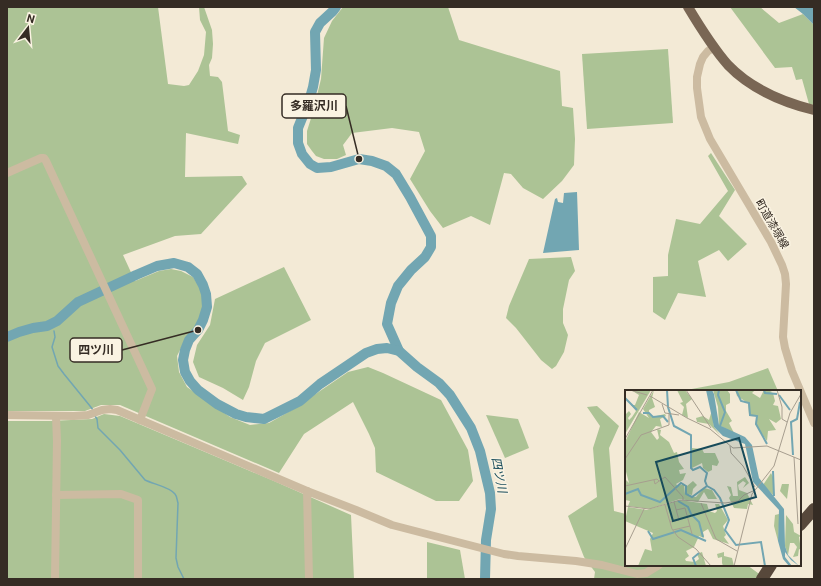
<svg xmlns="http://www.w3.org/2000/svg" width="821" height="586" viewBox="0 0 821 586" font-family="Roboto,'Noto Sans JP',sans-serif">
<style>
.green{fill:#acc395}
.water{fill:#72a6b2}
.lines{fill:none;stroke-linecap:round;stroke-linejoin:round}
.stream{stroke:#72a6b2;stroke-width:1.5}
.river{stroke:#72a6b2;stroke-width:10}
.minor{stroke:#ccbba1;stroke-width:8}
.major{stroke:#796654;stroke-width:10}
.highway{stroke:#57483b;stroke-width:12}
.labels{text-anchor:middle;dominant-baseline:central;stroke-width:3;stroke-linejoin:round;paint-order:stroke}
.street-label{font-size:11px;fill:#352c24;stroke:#faf3e2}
.water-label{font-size:12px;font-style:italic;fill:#174b5a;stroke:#faf3e2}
.inset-river{fill:none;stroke:#72a6b2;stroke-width:2}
.inset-road{fill:none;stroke:#a79e8f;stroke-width:1}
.view{fill:#174b5a;fill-opacity:0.15;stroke:#174b5a;stroke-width:2}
.inset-edge{fill:none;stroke:#352c24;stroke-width:2}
.leader{fill:none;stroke:#352c24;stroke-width:1.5}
.callout-dot{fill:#352c24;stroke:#faf3e2;stroke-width:1.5}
.callout{fill:#faf3e2;stroke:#352c24;stroke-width:1.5}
.callout-label{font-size:12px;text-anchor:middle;font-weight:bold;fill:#352c24}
</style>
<rect width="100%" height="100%" fill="#f3ead6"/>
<g class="green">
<path d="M7,7H158L168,84L184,86L189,85L198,71L204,55L206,32L200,20L199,7H204L212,30L213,44L212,58L209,65L210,76L218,77L222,82L228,131L240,135L238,144L186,133L185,177L242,176L247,184L201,234L175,236L123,255L135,281L159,271L171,269L181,271L193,277L200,288L203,296V305L199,323L186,338L177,356L179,372L187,387L230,417L250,425L269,423L292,410L348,372L368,367L383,373L441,400L468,450L473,481L459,501H436L376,472L375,448L369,434L353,402L304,434L279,473L120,405H101L85,411H7Z"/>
<path d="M343,7H448L459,40L560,71L562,106L573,108L575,139L574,165L562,181L543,199L523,188L511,174L504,173L490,225L471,216L443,228L430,211L410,179L425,151L419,132L392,128L352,133L343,145L346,155L337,159H324L316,156L312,151L307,144V131L313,112L321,79L324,38L332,21Z"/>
<path d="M730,7H760L779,23L803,14L814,25V105L809,104L802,79L796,80L792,67L775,68Z"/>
<path d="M668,49L673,123L587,129L582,54Z"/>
<path d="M711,153L735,190L719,216L747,244L728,261L719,250L698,261L706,297L678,293L665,320L653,312V277L668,276V255L676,219L700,224L728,191L708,156Z"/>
<path d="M571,257L575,271L569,280L563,309V323L568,335L564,352L556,366L552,369L541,360L516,328L506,318L509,306L529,259Z"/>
<path d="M284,267L311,320L265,343L256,361L249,387L243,400L223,388L199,377L193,362L197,345L210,325L215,299Z"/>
<path d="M768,368L778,391H681L729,382Z"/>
<path d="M597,406L619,426L609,448L614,511L626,514V565H747L766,579H594L595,572L584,557L568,516L597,497L593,448L600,426L587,407Z"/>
<path d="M104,414L120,416L274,481L351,515L354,579H7V421H50L92,419Z"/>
<path d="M486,415L518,419L529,448L505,458Z"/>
<path d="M427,542L460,550L465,579H427Z"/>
</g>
<g class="water">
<path d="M794,7H814V25L803,14Z"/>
<path d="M577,192L579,250L543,253L555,199L557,198L558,202L563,203L564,193Z"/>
</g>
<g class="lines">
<g class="stream">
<path d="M54,331L55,337L52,347L58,366L64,374L90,406L93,410"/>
<path d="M95,416L97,419L98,428L120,450L145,480C153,484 170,487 175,494C177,496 177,500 178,503L176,558L178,567L184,579"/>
</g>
<g class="river">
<path d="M336,7L333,11L320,23L315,32L316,70L313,87L309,101L298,128V143L302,154L310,164L317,168L331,167L359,159L372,161L386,166L396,174L410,197L431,236V247L425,257L411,270L398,286L391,303L387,324L399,351"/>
<path d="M7,337L19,332L33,328L47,326L57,321L78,302L136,275L157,266L174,263L188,267L197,274L203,285L206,294L207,307L203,320L198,330L189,340L185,350L183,360L185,372L190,381L198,390L217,404L236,414L246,417L264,419L300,401L320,384L366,353L377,349L387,348L399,351L417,367L439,383L450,395L471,428L480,451L490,493L491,509L486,540L485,579"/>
</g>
<g class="minor">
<path d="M715,47L708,51L703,57L700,64L697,77V88L701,117L710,139L771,242L782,265L785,274L786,284L783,337L785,348L792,371L814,423"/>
<path d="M7,173L41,158H44L46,161L152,389L140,420"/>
<path d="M7,415L74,416L88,415L102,410L110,409L117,410L307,491L356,510L392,525L504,554L518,556L576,561L602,565L637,574L646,573L659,565"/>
<path d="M307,491L309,579"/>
<path d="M56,495L121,494L138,500V579"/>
<path d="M55,579L57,441L56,416"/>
</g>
<path class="major" d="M688,7C700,27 713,48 728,65C751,89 782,102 814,110"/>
<g class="highway">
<path d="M800,525L814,509"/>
<path d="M762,579L771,565"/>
</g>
</g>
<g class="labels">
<g class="street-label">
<text transform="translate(772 224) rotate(60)">町道漆塚線</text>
</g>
<g class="water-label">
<text transform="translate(499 475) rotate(79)">四ツ川</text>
</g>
</g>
<g transform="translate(625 390)">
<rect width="176" height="176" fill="#f3ead6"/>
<path d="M6,0H26L0,44V25L4,21L6,24L3,28L4,30L7,27L11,21L6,15H10L14,5ZM29,0L27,8L30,17L24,20V24L27,27L40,24L41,26L35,29L37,37L31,36L26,42L32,50L34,48L32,39L36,40L35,45L44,52L49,63L52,62L54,72L59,79L54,80L55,84L61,83L58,90L51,94L53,96L59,94L60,104L67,107H71L79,98L87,100L92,109H83L79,102L73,112L55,109L25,119L3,116L5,111L0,110V89L4,93L0,78V52L14,22L24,28L18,19ZM52,0H60L67,9L61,14L63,28L57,25L59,17L55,13L58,12ZM88,0H102L105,4V13L101,15V21L107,31L104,33L109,43L94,35L93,17ZM115,0H130L127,3L135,8L139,0H149L145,2L148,3L150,11L148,15L153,16L156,29L151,33L144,29L151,40L143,41L142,51L130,34L132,26H125L124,24L123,13L112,6L111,2ZM87,20L89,37L95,45L84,34L72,32L71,28L78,26L84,30ZM67,58L77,59L79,63H90L94,72L92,76L87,75V80L83,82L78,78L77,73L67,78L65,66ZM146,83L149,89V106L138,95ZM120,87L124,93L118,98L121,93L118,91L113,95L114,100L122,103L128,115L123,114L122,119L109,118L104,108L106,105L102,96L106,97L108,106H113L112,92ZM68,91L72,95L68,99L67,105L62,104L61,101L62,96ZM157,94H164L162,109L155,101ZM55,110L82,114L84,121L90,123L92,121L90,114H94L103,130L98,136L101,145L99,147L104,154L88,149L83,139L78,142L79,148L74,146L69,157L61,161L64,166L60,169L61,171L70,172L74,169L72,164L77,162L81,176H13L20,159L27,161L25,149L28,143L0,131L3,117L22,120ZM154,124V135L153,151L149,136L150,125ZM161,125L168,134L169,142L176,146L174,147L176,160L174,159L173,166L168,167L172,157L169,153H165L163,165L160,156ZM99,162V166L107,168L109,176H98L97,173V167L93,168L92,164Z" fill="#acc395"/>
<path d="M81,0H87L89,4L94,35L120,47L127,55L134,88L159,119L160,156L163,165L174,176L166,170L160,162V167L167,176H164L158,169L153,151L154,120L128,92L120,54L98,46L89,37Z" fill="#72a6b2"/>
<path class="inset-river" d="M42,0L43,17L49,36L66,45V78L68,80L75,77L82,83L80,91L82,96M94,0L93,5L100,22L95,36M111,0L116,11L124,13L125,25L132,26L131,34L142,54M139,0L140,3L152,4M154,5L165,20M0,8L12,20M18,23H24L28,27L38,26L43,32M168,65L166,32L172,29L175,12M148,81L149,106M82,96L89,100L95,108L104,130L100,140L111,155L136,152L140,176M0,104L13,99L16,105L35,112L56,93L61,96V104L67,107L82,96M53,111L63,117L66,124L74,132L78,147M23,141L28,149L56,140L81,151M71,176L68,168L74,163"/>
<path class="inset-road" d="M5,0L22,5M61,0L86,38M152,0L157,17V29L162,32M25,6L62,28L85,39L108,58L142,56L176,70M37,14L40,23L54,25M0,49L28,0M105,56L106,63L118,76L130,97M169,67L173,134M0,69L16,45L44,35V24M29,90L30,94L40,87L58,107V110M0,96L32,89L34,91M76,113L91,149L112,161M40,115L47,139L53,147L71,159L86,176M0,116L24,119L55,110L100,113L113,111L119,105L128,101M51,120L60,118L67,144M45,132L54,130L49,112M48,140L65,136M0,159L19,119M109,176L127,104L149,76L165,23L176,4"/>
<path class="view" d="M114,48L131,107L48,131L31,72Z"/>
<rect width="176" height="176" class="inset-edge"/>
</g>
<path class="leader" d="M359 159L346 106M198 330L122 350"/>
<g class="callout-dot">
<circle cx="359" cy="159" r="4"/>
<circle cx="198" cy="330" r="4"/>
</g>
<g class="callout">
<rect x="282" y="94" width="64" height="24" rx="4"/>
<rect x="70" y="338" width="52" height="24" rx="4"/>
</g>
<g class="callout-label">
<text x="314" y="110">多羅沢川</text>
<text x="96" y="354">四ツ川</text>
</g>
<rect width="821" height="586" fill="none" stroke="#352c24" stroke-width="16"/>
<g transform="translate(28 28) rotate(16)" stroke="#faf3e2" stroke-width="3" paint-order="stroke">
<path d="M0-3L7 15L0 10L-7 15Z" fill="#352c24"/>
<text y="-6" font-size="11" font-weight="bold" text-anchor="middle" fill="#352c24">N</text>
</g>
</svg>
